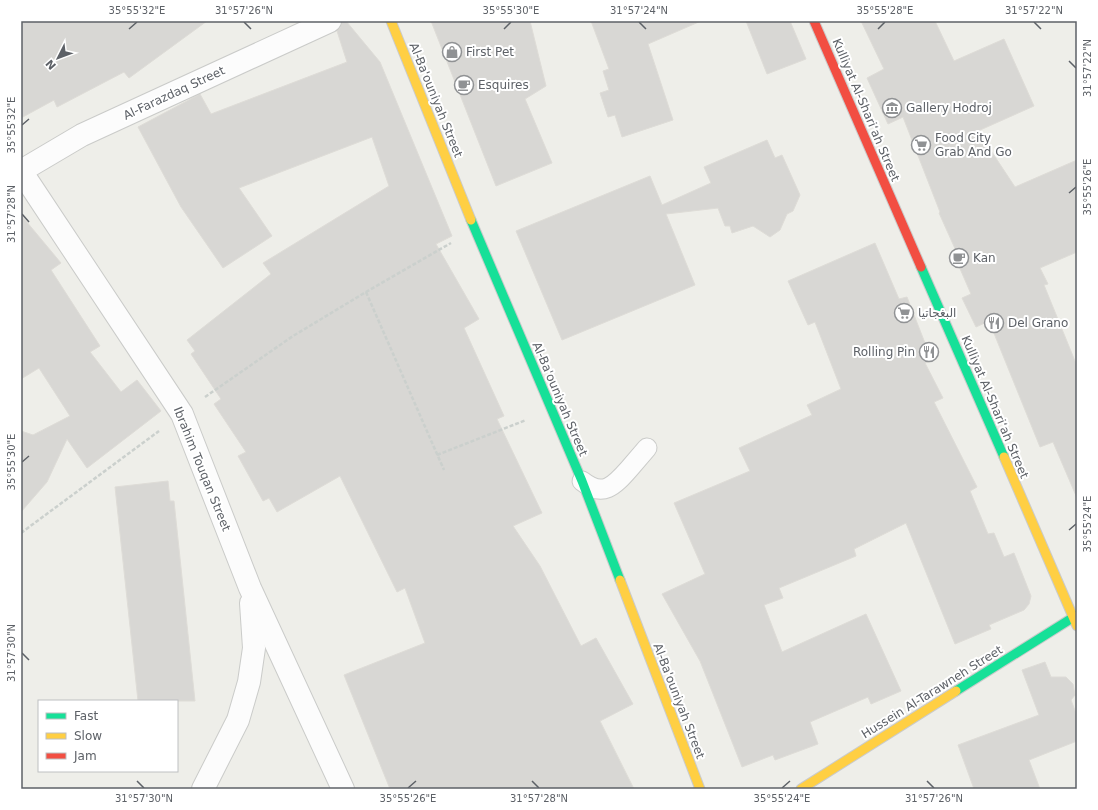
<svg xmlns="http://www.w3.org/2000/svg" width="1098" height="810" viewBox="0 0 1098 810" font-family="'DejaVu Sans',Vazirmatn,sans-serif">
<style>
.building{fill:#d8d7d4;stroke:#dedcd7}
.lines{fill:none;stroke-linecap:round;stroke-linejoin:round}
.lane-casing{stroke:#cacbc9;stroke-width:21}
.street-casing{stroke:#cacbc9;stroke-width:24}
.fast-casing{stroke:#cacbcb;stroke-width:11}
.slow-casing{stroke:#cacbcb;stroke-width:11}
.jam-casing{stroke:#cacbcb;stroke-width:11}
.path{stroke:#cbd0cd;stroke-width:2.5;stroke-dasharray:4 2;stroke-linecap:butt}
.lane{stroke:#fcfcfc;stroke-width:19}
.street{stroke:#fcfcfc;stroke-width:22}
.fast{stroke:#16e098;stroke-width:9}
.slow{stroke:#ffcf43;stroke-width:9}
.jam{stroke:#f24e42;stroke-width:9}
.ticks{fill:none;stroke:#5d6167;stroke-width:1.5}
.labels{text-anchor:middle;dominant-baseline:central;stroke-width:4;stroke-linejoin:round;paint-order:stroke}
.poi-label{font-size:12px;fill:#5d6167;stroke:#fff;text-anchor:start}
.street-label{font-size:12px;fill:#5d6167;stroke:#fff}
.neatline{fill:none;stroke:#5d6167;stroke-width:1.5}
.ticks-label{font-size:10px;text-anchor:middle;fill:#5d6167}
</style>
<rect width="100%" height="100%" fill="#eeeee9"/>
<g class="building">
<path d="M21,21H207L129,78L124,72L57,107L54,100L21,118Z"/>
<path d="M342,21H346L380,62L452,236L436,244L479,319L464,328L504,416L497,419L542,513L513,526L540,566L581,646L596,638L633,704L600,721L634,789H390L344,675L425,643L405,588L397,592L340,476L277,512L269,498L263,501L238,456L246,452L214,404L221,399L191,354L195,351L187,340L271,274L263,263L389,186L372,137L239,188L272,236L223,268L181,207L138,127L200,94L211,114L347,62L337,31L340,28Z"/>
<path d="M431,21H530L546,86L525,99L552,163L496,186Z"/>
<path d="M591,21H701L648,44L673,120L622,137L615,115L608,117L600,93L609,90L603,71L609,69Z"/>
<path d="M746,21H790L806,59L767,74Z"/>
<path d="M861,21H935L954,61L1004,39L1034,106L978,131L1015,187L1077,160V252L1040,268L1048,284L1044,285L1077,366V498L1053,442L1040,447L989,321L976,327L962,298L971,294L958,264L961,262L939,213L940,212L903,117L888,124L867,78L884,69Z"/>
<path d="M767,140L775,158L782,155L800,195L793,211L787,214L780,230L770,237L753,226L732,233L730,226H725L718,208L666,214L695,285L562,340L516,231L650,176L662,205L711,183L704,167Z"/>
<path d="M21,215L61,263L51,270L100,346L90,352L121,392L137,380L161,411L87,468L67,439L47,482L21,512V431L33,435L70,416L39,368L21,379Z"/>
<path d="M875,243L899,299L907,297L932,361L925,363L943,398L934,402L977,487L970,491L988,534L994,533L1004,557L1014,553L1031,596L1029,604L1024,610L989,625L991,629L955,644L906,523L854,549L856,556L779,588L783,598L764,605L782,652L866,614L901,691L871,704L868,697L810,722L818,744L775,760L773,755L742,767L700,661L662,594L705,574L674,503L750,471L739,448L812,415L807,405L841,389L815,322L808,325L788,281Z"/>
<path d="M168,481L170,501H174L195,701H138L115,487Z"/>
<path d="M1045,662L1051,677H1066L1073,684L1075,695L1071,700L1077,716V741L1029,760L1040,789H974L958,745L1039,715L1022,670Z"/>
</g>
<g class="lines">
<defs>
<path id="lane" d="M582,481C603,498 614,486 629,469C635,462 641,455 647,448"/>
<g id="street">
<path d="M21,171L182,414L250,588L343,789"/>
<path d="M21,171L82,135L330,21"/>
<path d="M203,789L238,720L249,682L254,648L251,603"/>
</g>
<g id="fast">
<path d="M471,220L582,481L620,580"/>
<path d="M921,267L1004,457"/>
<path d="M956,691L1077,615"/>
</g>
<g id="slow">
<path d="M391,21L471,220"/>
<path d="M1004,457L1077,626"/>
<path d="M620,580L700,789"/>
<path d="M801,789L956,691"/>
</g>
<path id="jam" d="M814,21L921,267"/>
</defs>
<use href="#lane" class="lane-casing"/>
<use href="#street" class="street-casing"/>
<use href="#fast" class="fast-casing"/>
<use href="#slow" class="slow-casing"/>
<use href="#jam" class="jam-casing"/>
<g class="path">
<path d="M366,292L444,470"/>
<path d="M205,397L293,336L366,292L451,243"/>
<path d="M437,455L526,420"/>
<path d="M21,533L159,431"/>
</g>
<use href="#lane" class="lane"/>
<use href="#street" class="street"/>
<use href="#fast" class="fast"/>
<use href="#slow" class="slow"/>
<use href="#jam" class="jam"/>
</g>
<path class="ticks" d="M244,22L251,29M639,22L646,29M1034,22L1041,29M129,29L137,22M504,29L511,22M878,29L885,22M1069,61L1076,68M22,125L29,119M1069,193L1076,187M22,214L29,222M22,462L29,456M1069,530L1076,524M22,653L29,660M137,781L144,788M532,781L539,788M927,781L934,788M408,788L416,781M782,788L790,781"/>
<defs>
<symbol id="shop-ring" viewBox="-11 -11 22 22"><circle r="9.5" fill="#fff" stroke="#909294" stroke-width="1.5"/><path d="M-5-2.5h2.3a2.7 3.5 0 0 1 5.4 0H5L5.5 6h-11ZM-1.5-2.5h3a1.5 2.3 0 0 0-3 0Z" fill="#909294"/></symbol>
<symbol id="cafe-ring" viewBox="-11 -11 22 22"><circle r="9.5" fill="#fff" stroke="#909294" stroke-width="1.5"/><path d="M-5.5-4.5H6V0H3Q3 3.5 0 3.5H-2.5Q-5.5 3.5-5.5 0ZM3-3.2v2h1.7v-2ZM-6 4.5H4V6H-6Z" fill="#909294"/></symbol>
<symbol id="museum-ring" viewBox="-11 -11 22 22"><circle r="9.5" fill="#fff" stroke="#909294" stroke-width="1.5"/><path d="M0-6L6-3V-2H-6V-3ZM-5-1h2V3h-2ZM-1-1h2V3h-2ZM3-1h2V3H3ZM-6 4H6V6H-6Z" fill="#909294"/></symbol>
<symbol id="supermarket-ring" viewBox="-11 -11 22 22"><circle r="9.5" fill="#fff" stroke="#909294" stroke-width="1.5"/><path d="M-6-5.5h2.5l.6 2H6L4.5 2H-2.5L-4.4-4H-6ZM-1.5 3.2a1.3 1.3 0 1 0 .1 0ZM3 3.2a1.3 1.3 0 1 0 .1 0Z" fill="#909294"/></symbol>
<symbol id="restaurant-ring" viewBox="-11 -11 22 22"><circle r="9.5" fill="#fff" stroke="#909294" stroke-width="1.5"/><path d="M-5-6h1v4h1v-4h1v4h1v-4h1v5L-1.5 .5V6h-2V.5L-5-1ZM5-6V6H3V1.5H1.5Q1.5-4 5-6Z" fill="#909294"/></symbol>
</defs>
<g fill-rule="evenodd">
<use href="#shop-ring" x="441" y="41" width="22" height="22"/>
<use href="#cafe-ring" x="453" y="74" width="22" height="22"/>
<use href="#museum-ring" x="881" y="97" width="22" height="22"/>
<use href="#supermarket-ring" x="910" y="134" width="22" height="22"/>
<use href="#cafe-ring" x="948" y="247" width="22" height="22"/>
<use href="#supermarket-ring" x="893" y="302" width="22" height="22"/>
<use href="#restaurant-ring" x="983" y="312" width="22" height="22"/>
<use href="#restaurant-ring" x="918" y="341" width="22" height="22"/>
</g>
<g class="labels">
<g class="poi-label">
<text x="466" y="52">First Pet</text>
<text x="478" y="85">Esquires</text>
<text x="906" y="108">Gallery Hodroj</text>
<text x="935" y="138">Food City<tspan x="935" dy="14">Grab And Go</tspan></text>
<text x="973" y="258">Kan</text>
<text x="918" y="313">البغجاتيا</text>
<text x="1008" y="323">Del Grano</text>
<text x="915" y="352" text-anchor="end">Rolling Pin</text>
</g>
<g class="street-label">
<text transform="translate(174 93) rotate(-25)">Al-Farazdaq Street</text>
<text transform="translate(436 100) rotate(68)">Al-Ba'ouniyah Street</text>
<text transform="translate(866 110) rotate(67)">Kulliyat Al-Shariʻah Street</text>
<text transform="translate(560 399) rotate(67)">Al-Ba'ouniyah Street</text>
<text transform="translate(995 407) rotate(67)">Kulliyat Al-Shariʻah Street</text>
<text transform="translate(202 469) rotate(68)">Ibrahim Touqan Street</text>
<text transform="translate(932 692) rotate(-32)">Hussein Al-Tarawneh Street</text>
<text transform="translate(679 701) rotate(69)">Al-Ba'ouniyah Street</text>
</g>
</g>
<rect width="1098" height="810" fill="none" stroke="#ffffff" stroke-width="44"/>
<rect x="38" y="700" width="140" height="72" fill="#ffffff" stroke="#bec0c2"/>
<rect x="46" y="713" width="20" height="6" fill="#16e098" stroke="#bec0c2"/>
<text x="74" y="720" font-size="12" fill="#5d6167">Fast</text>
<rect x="46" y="733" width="20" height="6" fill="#ffcf43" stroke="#bec0c2"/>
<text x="74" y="740" font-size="12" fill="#5d6167">Slow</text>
<rect x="46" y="753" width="20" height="6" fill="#f24e42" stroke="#bec0c2"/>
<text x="74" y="760" font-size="12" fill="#5d6167">Jam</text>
<g transform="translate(58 58) rotate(228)" stroke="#ffffff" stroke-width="3" paint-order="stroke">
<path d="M0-3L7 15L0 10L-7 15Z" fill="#5d6167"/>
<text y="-6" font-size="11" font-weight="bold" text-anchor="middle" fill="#5d6167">N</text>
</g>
<rect x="22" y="22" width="1054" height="766" class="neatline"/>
<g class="ticks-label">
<text x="137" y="14">35°55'32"E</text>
<text x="244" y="14">31°57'26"N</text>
<text x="511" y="14">35°55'30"E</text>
<text x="639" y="14">31°57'24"N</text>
<text x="885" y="14">35°55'28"E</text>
<text x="1034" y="14">31°57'22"N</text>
<text transform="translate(1087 68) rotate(-90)" y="4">31°57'22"N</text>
<text transform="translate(11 125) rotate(-90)" y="4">35°55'32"E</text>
<text transform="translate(1087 187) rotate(-90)" y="4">35°55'26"E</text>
<text transform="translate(11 214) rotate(-90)" y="4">31°57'28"N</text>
<text transform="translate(11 462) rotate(-90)" y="4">35°55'30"E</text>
<text transform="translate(1087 524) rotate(-90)" y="4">35°55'24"E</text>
<text transform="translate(11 653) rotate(-90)" y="4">31°57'30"N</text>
<text x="144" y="802">31°57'30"N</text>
<text x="408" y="802">35°55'26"E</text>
<text x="539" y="802">31°57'28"N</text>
<text x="782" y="802">35°55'24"E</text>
<text x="934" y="802">31°57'26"N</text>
</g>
</svg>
